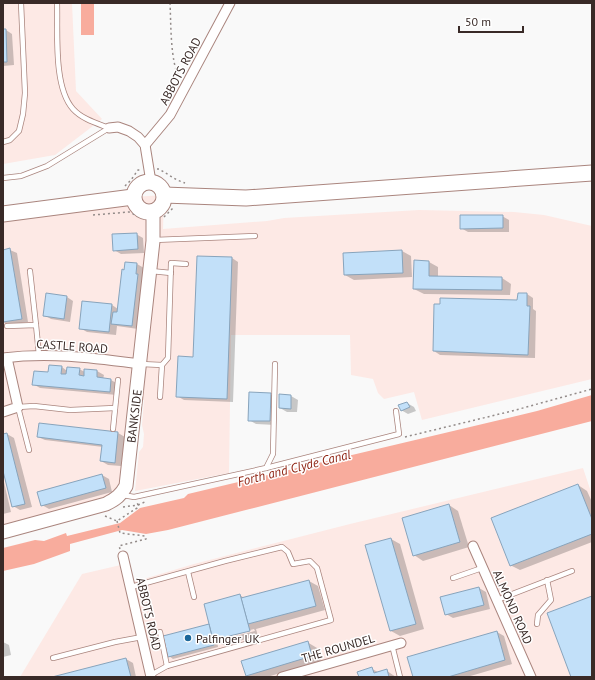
<svg xmlns="http://www.w3.org/2000/svg" width="595" height="680" viewBox="0 0 595 680" font-family="'PT Sans',sans-serif">
<style>
.built{fill:#fde9e5}
.water{fill:#f8ac9d}
.shadow{fill:#0003;fill-rule:evenodd}
.building{fill:#c2e0f9;stroke:#88a4bc}
.lines{fill:none;stroke-linecap:round;stroke-linejoin:round}
.lane-casing{stroke:#aa857e;stroke-width:6}
.street-casing{stroke:#aa857e;stroke-width:11}
.secondary-casing{stroke:#aa857e;stroke-width:15}
.primary-casing{stroke:#aa857e;stroke-width:17}
.path{stroke:#938b89;stroke-width:1.5;stroke-dasharray:2 3;stroke-linecap:butt}
.lane{stroke:#fff;stroke-width:4.5}
.street{stroke:#fff;stroke-width:9}
.secondary{stroke:#fff;stroke-width:13}
.primary{stroke:#fff;stroke-width:15}
.poi-dot{fill:#1c679a;stroke:#fff;stroke-width:1.5}
.labels{text-anchor:middle;dominant-baseline:central;stroke-width:3;stroke-linejoin:round;paint-order:stroke}
.street-label{font-size:12px;fill:#392a27;stroke:#fff}
.poi-label{font-size:12px;fill:#392a27;stroke:#fff;text-anchor:start}
.water-label{font-size:13px;font-style:italic;fill:#902514;stroke:#fff}
</style>
<rect width="100%" height="100%" fill="#f9f9f9"/>
<g class="built">
<path d="M3,3H72L76,91L102,119L55,155L3,164Z"/>
<path d="M164,195L163,229L267,221L284,218L419,210L514,212L544,215L592,226V379L422,420L414,392L384,399L378,393L373,379L351,375L350,335H231L229,473L135,491L139,452L143,447L144,434L142,425L144,400L136,399L121,494L3,532V214L133,197Z"/>
<path d="M583,468L592,495V677H20L82,574L125,564L130,583L194,564L350,524Z"/>
</g>
<g class="water">
<rect x="81" y="3" width="13" height="32"/>
<path d="M592,395V421L168,530L146,534L122,530L70,544V551L34,564L3,571V548L35,540L44,541L66,533L67,536L120,523L140,508L184,498L188,494L537,411Z"/>
</g>
<g class="shadow">
<path d="M3,30H6L12,34L14,65L3,66Z"/>
<path d="M502,216L509,220V232H468L461,228Z"/>
<path d="M136,234L143,238L144,253L121,254L114,250Z"/>
<path d="M10,250L17,253L28,322L9,325L3,322V251Z"/>
<path d="M402,251L411,256L412,277L354,280L345,275Z"/>
<path d="M232,258L238,262L233,402L184,400L177,396L194,358Z"/>
<path d="M429,262L438,267V278H502L511,284L510,295L424,294L414,289Z"/>
<path d="M126,263L137,264L144,268L138,329L117,326L116,335L87,332L80,328L83,302L112,305L118,309Z"/>
<path d="M527,294L533,298V309L536,311L535,358L440,355L434,351L518,301Z"/>
<path d="M67,297L73,301L70,322L51,319L44,315Z"/>
<path d="M62,367L67,371L79,369L85,372V370L97,371L104,375L103,379L111,380L118,384L117,395L40,388L33,384L49,373Z"/>
<path d="M270,394L277,398L276,425L256,424L249,420Z"/>
<path d="M291,396L298,400L297,412H287L280,408Z"/>
<path d="M407,403L414,407L416,411L408,414L401,410Z"/>
<path d="M40,424L118,433L125,437L121,466L108,465L101,461L103,447L45,440L38,437Z"/>
<path d="M7,434L14,438L32,507L20,510L13,506L3,467V435Z"/>
<path d="M102,475L109,479L112,492L49,509L42,505Z"/>
<path d="M3,478L11,512L3,514Z"/>
<path d="M578,485L587,491L592,502V542L520,570L510,565Z"/>
<path d="M449,505L458,511L469,547L423,561L414,555Z"/>
<path d="M391,539L400,544L424,629L400,636L391,631L367,546Z"/>
<path d="M309,581L318,586L325,610L256,629L258,636L223,645L217,641L218,647L173,659L169,656L164,637L210,624L240,595L244,598ZM254,629L255,631L220,640V638Z"/>
<path d="M479,588L486,592L490,609L453,618L446,614Z"/>
<path d="M497,632L504,636L512,664L467,677H414Z"/>
<path d="M3,642L9,645L11,655L3,657Z"/>
<path d="M307,642L317,648L321,661L267,677H250L247,675Z"/>
<path d="M126,659L133,663L136,677H56Z"/>
<path d="M372,669L380,673L387,671L396,677H360Z"/>
</g>
<g class="building">
<path d="M3,29H6L7,62H3Z"/>
<path d="M460,215H503V228L460,229Z"/>
<path d="M137,233L138,249L113,251L112,234Z"/>
<path d="M10,248L22,319L3,322V250Z"/>
<path d="M402,250L403,273L344,275L343,253Z"/>
<path d="M197,256L232,257L227,399L176,397L178,356L193,357Z"/>
<path d="M414,260L429,261V276L502,277V290L413,289Z"/>
<path d="M125,262L137,263L136,274H138L132,326L111,324L113,312H117L122,269L124,270Z"/>
<path d="M46,293L67,296L64,319L43,316Z"/>
<path d="M518,293H527V306H530L528,355L433,351L434,304H440V298L517,300Z"/>
<path d="M82,301L112,304L109,332L79,329Z"/>
<path d="M49,365L62,366L61,374H66L67,367L80,368L79,375L84,376V369L97,370V377L111,379L110,392L32,385L34,371L48,372Z"/>
<path d="M249,392L271,393L270,421H248Z"/>
<path d="M279,394L291,395V409L279,408Z"/>
<path d="M407,402L410,407L401,411L398,405Z"/>
<path d="M39,423L118,432L115,463L100,461L102,445L37,437Z"/>
<path d="M7,433L25,504L12,507L3,471V434Z"/>
<path d="M102,474L106,488L41,506L37,492Z"/>
<path d="M578,484L592,519V534L510,566L491,518Z"/>
<path d="M449,504L460,542L413,556L402,518Z"/>
<path d="M391,538L416,624L390,631L365,545Z"/>
<path d="M309,580L316,606L248,624L241,598Z"/>
<path d="M479,587L484,605L445,615L440,597Z"/>
<path d="M240,594L250,631L213,640L204,604Z"/>
<path d="M592,596V677H571L547,613Z"/>
<path d="M209,624L214,645L168,657L163,636Z"/>
<path d="M497,631L505,660L448,677H413L407,657Z"/>
<path d="M308,641L312,656L246,676L241,661Z"/>
<path d="M126,658L131,677H52Z"/>
<path d="M372,667L374,673L387,669L389,677H359L357,672Z"/>
</g>
<g class="lines">
<defs>
<g id="lane">
<path d="M57,3C58,31 53,87 73,109C82,119 96,123 109,128"/>
<path d="M3,142L10,140L19,131L23,114L25,93L21,3"/>
<path d="M3,178L21,176L47,166L109,128"/>
<path d="M154,240L255,236"/>
<path d="M30,271L36,325"/>
<path d="M151,271L171,273"/>
<path d="M7,326L36,325L39,355"/>
<path d="M141,364L162,365"/>
<path d="M160,397L162,365L168,358L171,263L186,264"/>
<path d="M113,429L118,380"/>
<path d="M29,450L18,407L34,406L70,410L115,408"/>
<path d="M266,468L399,434L396,411"/>
<path d="M123,495L134,497L266,468L273,454L275,364"/>
<path d="M188,572L194,597"/>
<path d="M453,578L482,568"/>
<path d="M131,587L225,561L282,547L288,552L293,564L310,561L317,568L331,620L167,666L151,675"/>
<path d="M497,600L572,571"/>
<path d="M537,624L538,615L551,600L547,580"/>
<path d="M160,632L167,666"/>
<path d="M392,645L400,677"/>
<path d="M53,658L115,642L142,637"/>
</g>
<g id="street">
<path d="M109,128L118,127L129,131L138,137L145,145L151,182"/>
<path d="M145,145L170,115L230,3"/>
<path d="M3,358C50,352 93,358 140,364"/>
<path d="M3,412L18,407L7,358"/>
<path d="M473,546L531,677"/>
<path d="M123,556L151,677"/>
<path d="M282,677L401,643"/>
</g>
<path id="secondary" d="M3,532L106,504C116,499 121,495 126,486L153,241V212"/>
<g id="primary">
<circle cx="149" cy="197" r="15"/>
<path d="M164,195L246,198L592,173"/>
<path d="M3,214L133,197"/>
</g>
</defs>
<use href="#lane" class="lane-casing"/>
<use href="#street" class="street-casing"/>
<use href="#secondary" class="secondary-casing"/>
<use href="#primary" class="primary-casing"/>
<g class="path">
<path d="M170,3C171,20 170,65 180,78"/>
<path d="M157,169H159L177,180L185,183"/>
<path d="M125,186L131,180L138,170H141"/>
<path d="M93,215L129,212L142,218"/>
<path d="M164,217L174,207"/>
<path d="M405,437L512,411L592,389"/>
<path d="M123,507L138,505L137,502"/>
<path d="M105,516L117,521L137,508L138,505L147,501"/>
<path d="M117,521L120,533L145,536L146,539L119,546L120,549"/>
</g>
<use href="#lane" class="lane"/>
<use href="#street" class="street"/>
<use href="#secondary" class="secondary"/>
<use href="#primary" class="primary"/>
</g>
<circle class="poi-dot" cx="188" cy="638" r="4"/>
<g class="labels">
<g class="street-label">
<text transform="translate(180 71) rotate(-62)">ABBOTS ROAD</text>
<text transform="translate(72 346) rotate(4)">CASTLE ROAD</text>
<text transform="translate(134 416) rotate(-83)">BANKSIDE</text>
<text transform="translate(513 607) rotate(66)">ALMOND ROAD</text>
<text transform="translate(149 614) rotate(77)">ABBOTS ROAD</text>
<text transform="translate(338 648) rotate(-16)">THE ROUNDEL</text>
</g>
<g class="poi-label">
<text x="196" y="638">Palfinger UK</text>
</g>
<g class="water-label">
<text transform="translate(294 468) rotate(-14)">Forth and Clyde Canal</text>
</g>
</g>
<rect width="595" height="680" fill="none" stroke="#392a27" stroke-width="8"/>
<path d="M459 26v6h64v-6" fill="none" stroke="#392a27" stroke-width="2"/>
<text x="465" y="26" font-size="12" fill="#392a27" stroke="#ffffff" stroke-width="3" paint-order="stroke">50 m</text>
</svg>
